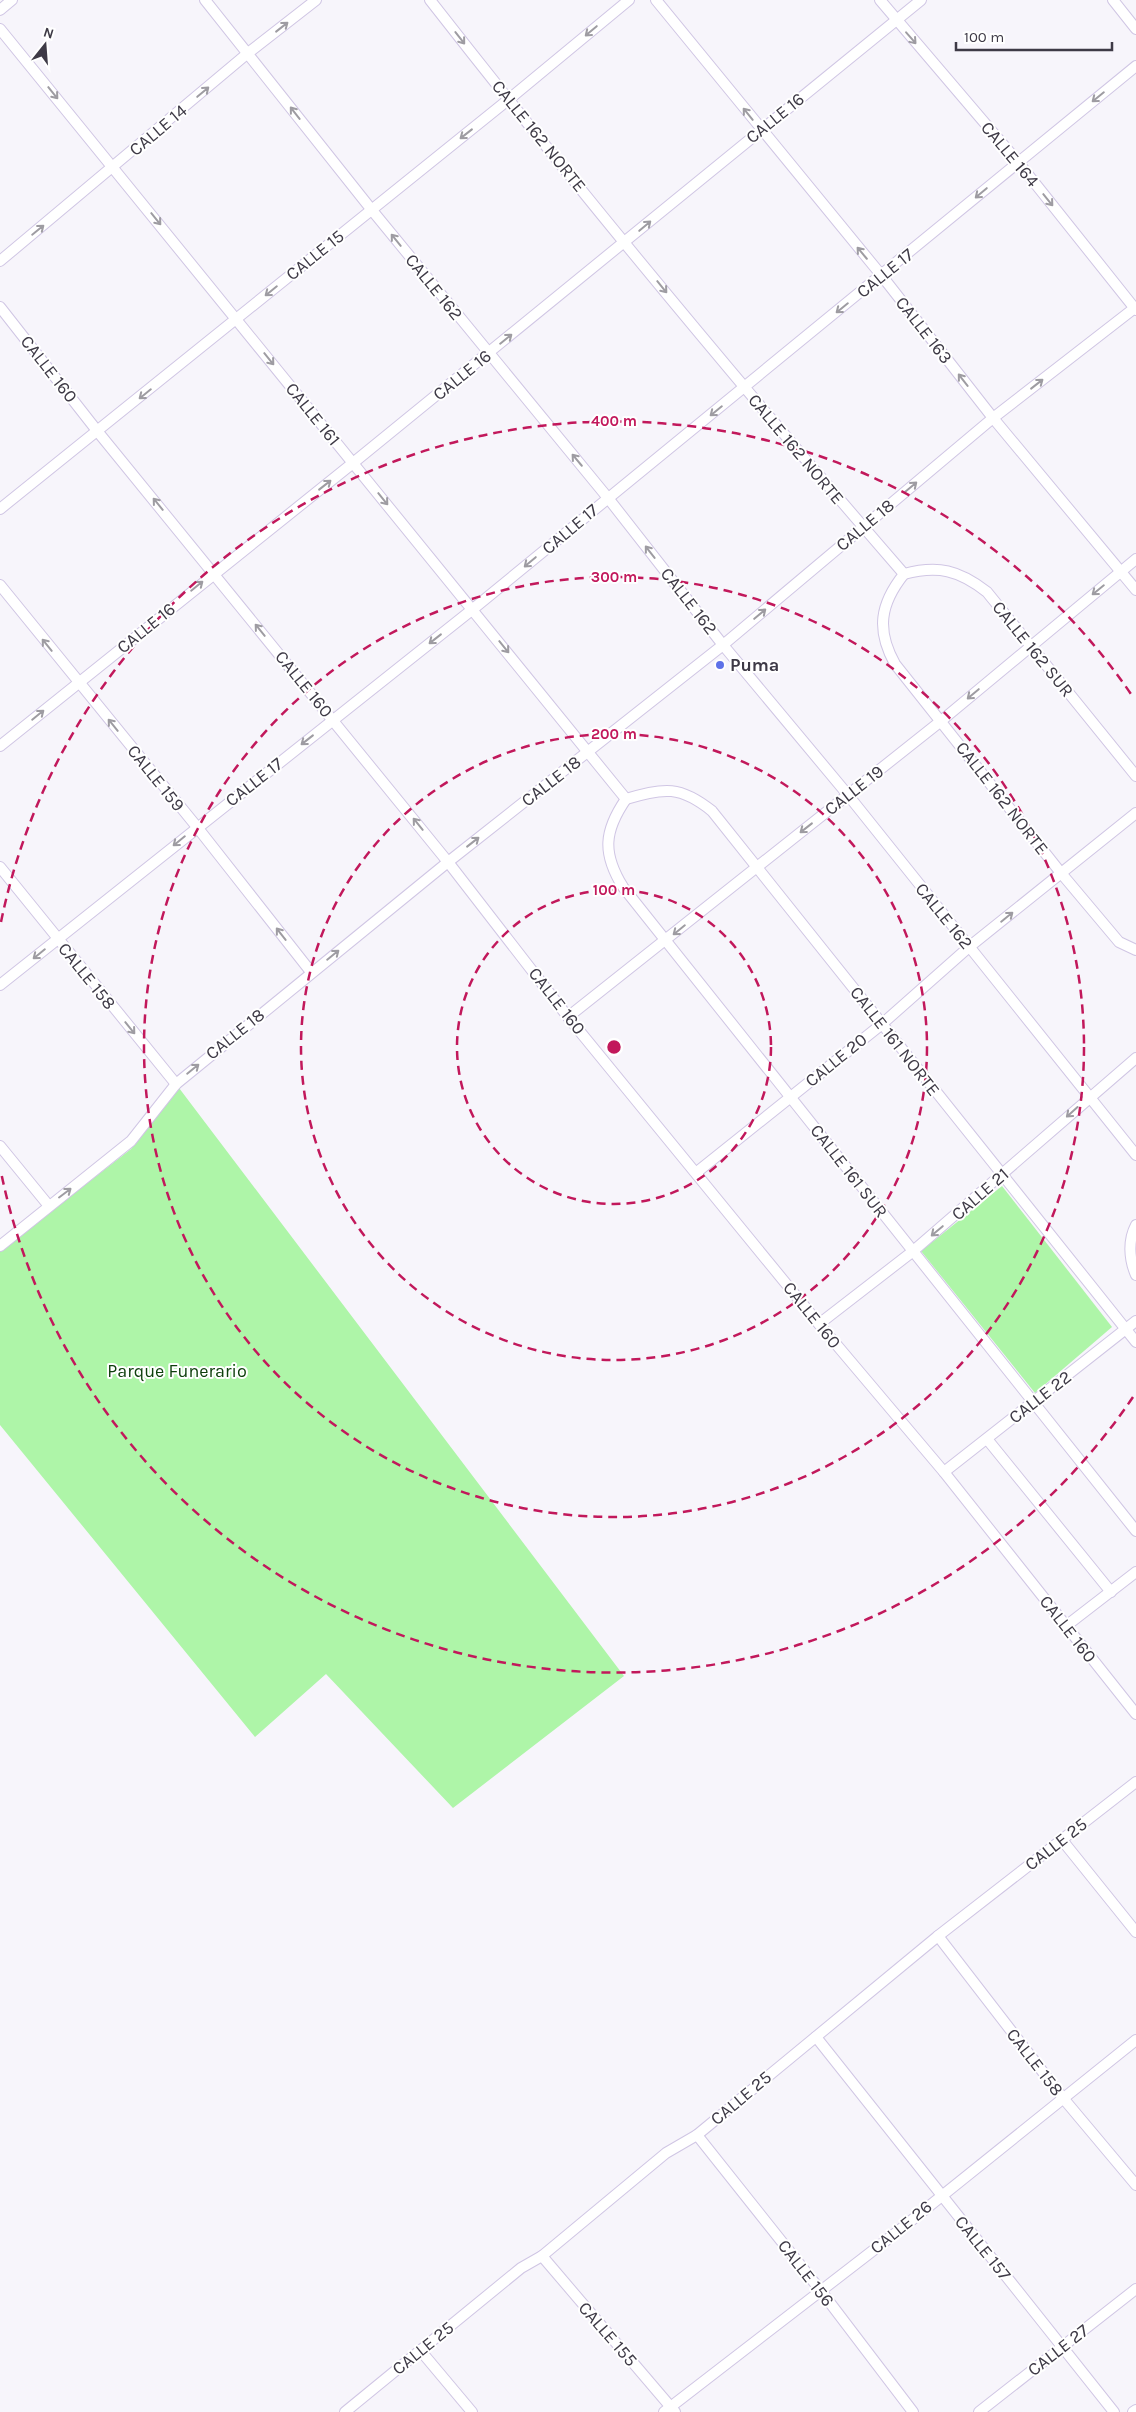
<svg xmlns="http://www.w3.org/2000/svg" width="1136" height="2412" viewBox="0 0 1136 2412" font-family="Karla,sans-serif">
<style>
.green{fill:#aef5a8}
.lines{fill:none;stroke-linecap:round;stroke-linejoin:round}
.minor-casing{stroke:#d0c6e4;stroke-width:12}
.minor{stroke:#fff;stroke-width:10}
.oneway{stroke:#9e9ca2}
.ring{fill:none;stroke:#c2185b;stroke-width:2.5;stroke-dasharray:9 6}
.poi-dot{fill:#5d71e8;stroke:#fff;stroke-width:2}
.labels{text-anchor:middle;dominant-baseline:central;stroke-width:4;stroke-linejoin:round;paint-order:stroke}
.street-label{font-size:18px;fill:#3e3a46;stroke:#fff}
.poi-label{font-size:18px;font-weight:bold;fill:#3e3a46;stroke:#fff;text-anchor:start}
.park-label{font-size:18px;fill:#0e400c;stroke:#fff}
.centre{fill:#c2185b;stroke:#fff;stroke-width:2.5}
.ring-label{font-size:15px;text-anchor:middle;font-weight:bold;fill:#c2185b;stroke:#fff;stroke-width:4;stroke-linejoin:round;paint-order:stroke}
</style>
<rect width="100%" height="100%" fill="#f7f5fb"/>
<g class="green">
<path d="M176,1084L624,1676L453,1808L326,1674L255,1737L0,1425V1251L131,1149Z"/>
<path d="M1002,1186L1112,1327L1035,1393L921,1251Z"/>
</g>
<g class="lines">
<defs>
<g id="minor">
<path d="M205,0L371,209L608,498L723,645L848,795L1136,1155"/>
<path d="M430,0C583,196 742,387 904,574C880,604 876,630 895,664L1061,873L1119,942L1136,950"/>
<path d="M656,0L882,276L993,418L1136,590"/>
<path d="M880,0L1018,162L1136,310"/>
<path d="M1113,0L1136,29"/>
<path d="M0,10L12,0"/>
<path d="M0,29L626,799"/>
<path d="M0,261L248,53L316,0"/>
<path d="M0,307L98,432L448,862L568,1017L819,1324L944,1472L1136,1714"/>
<path d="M0,509L508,100L629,0"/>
<path d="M904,574C938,565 959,570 987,592L1136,776"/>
<path d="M0,585L197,827L311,972"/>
<path d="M0,746L353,463L921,0"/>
<path d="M626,799C604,831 602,853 623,887L1136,1531"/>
<path d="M626,799C664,787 681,786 712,811L1136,1342"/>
<path d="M0,867L176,1084"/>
<path d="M0,985L473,609L1136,66"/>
<path d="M568,1017L941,721L1136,559"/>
<path d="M0,1146L49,1206"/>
<path d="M697,1172L882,1024L969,947L1136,813"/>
<path d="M1136,1225C1128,1240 1129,1259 1136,1275"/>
<path d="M0,1246L131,1141L176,1084L448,862L723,645L993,418L1136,307"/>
<path d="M819,1324L912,1252L1136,1058"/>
<path d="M987,1439L1111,1592"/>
<path d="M944,1472L1136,1321"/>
<path d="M1066,1626L1136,1572"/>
<path d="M1062,1840L1136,1932"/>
<path d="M938,1936L1063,2098L1136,2185"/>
<path d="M816,2037L1114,2412"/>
<path d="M697,2135L821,2291L913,2412"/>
<path d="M542,2256L675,2412"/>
<path d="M420,2350L472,2412"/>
<path d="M345,2412L521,2268L542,2256L666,2153L697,2135L938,1936L1136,1782"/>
<path d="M664,2412L897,2232L1136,2040"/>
<path d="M979,2412L1136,2289"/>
<path d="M1133,2412L1136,2410"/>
</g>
</defs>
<use href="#minor" class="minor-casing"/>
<use href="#minor" class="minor"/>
</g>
<defs><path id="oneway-shaft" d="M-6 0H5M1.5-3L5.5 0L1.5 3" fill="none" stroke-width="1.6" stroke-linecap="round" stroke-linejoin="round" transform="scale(1.25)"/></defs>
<g class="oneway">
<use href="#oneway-shaft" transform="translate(282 27) rotate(-38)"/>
<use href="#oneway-shaft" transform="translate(591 31) rotate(140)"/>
<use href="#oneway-shaft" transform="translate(460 38) rotate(52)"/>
<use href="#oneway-shaft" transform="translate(911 38) rotate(49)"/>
<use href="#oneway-shaft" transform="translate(203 92) rotate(-40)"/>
<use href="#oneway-shaft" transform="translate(53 93) rotate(51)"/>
<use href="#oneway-shaft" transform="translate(1098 97) rotate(141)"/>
<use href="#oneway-shaft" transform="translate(295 113) rotate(-128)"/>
<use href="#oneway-shaft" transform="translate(748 114) rotate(-129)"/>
<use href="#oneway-shaft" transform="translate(466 134) rotate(142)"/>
<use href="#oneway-shaft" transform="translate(981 193) rotate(140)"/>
<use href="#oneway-shaft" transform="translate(1048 200) rotate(51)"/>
<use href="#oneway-shaft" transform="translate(156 219) rotate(51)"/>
<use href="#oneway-shaft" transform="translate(645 226) rotate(-40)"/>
<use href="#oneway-shaft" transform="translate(38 230) rotate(-39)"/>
<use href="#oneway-shaft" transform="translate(396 240) rotate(-129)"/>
<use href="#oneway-shaft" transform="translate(862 253) rotate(-130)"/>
<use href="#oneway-shaft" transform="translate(662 287) rotate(51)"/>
<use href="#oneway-shaft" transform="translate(271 291) rotate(141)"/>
<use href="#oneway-shaft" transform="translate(842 308) rotate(141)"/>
<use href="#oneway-shaft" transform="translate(506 339) rotate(-39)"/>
<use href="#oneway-shaft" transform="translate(269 359) rotate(51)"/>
<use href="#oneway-shaft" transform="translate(963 380) rotate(-128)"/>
<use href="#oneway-shaft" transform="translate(1037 384) rotate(-38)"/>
<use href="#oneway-shaft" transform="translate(145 394) rotate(141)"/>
<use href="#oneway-shaft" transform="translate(716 411) rotate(141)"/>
<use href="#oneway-shaft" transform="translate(577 460) rotate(-130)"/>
<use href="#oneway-shaft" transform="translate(325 485) rotate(-38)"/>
<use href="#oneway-shaft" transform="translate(911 487) rotate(-40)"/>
<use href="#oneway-shaft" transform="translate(383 499) rotate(51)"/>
<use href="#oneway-shaft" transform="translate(158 504) rotate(-129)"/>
<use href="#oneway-shaft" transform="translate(650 552) rotate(-128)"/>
<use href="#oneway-shaft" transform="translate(530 562) rotate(140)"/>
<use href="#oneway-shaft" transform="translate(197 586) rotate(-39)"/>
<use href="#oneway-shaft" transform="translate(1098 590) rotate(141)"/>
<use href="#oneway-shaft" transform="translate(760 614) rotate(-40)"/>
<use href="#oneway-shaft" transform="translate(260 630) rotate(-129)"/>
<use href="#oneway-shaft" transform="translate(435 639) rotate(142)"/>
<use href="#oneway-shaft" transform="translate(47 645) rotate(-129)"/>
<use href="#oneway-shaft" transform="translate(504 647) rotate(51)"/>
<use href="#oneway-shaft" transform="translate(973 694) rotate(140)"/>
<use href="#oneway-shaft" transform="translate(38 715) rotate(-39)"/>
<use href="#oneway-shaft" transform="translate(113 725) rotate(-129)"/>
<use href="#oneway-shaft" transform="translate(307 740) rotate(142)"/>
<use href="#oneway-shaft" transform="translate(418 824) rotate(-129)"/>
<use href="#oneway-shaft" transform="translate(806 828) rotate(142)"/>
<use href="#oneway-shaft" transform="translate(179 841) rotate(141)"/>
<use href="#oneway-shaft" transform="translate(473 842) rotate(-38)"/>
<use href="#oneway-shaft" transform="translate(1007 917) rotate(-39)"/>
<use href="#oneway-shaft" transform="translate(679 930) rotate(141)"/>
<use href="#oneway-shaft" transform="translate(281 934) rotate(-128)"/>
<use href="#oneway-shaft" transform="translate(39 954) rotate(141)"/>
<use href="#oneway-shaft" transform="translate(333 955) rotate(-39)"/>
<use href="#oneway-shaft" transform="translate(130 1028) rotate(51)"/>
<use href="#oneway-shaft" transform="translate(193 1069) rotate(-39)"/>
<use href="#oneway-shaft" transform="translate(1072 1112) rotate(138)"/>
<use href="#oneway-shaft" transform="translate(65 1193) rotate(-37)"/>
<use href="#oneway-shaft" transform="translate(937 1231) rotate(140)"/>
</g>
<g class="ring">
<circle cx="614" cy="1047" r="157"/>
<circle cx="614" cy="1047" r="313"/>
<circle cx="614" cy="1047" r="470"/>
<path d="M1133 1397A626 626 0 0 1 1 1172M1 922A626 626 0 0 1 1133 697"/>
</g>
<circle class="poi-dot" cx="720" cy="665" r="5"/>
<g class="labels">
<g class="street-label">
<text transform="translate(775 118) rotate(-39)">CALLE 16</text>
<text transform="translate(158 130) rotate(-40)">CALLE 14</text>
<text transform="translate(539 136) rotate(51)">CALLE 162 NORTE</text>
<text transform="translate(1010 154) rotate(50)">CALLE 164</text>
<text transform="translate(315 255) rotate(-39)">CALLE 15</text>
<text transform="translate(885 273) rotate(-39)">CALLE 17</text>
<text transform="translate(434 287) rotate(51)">CALLE 162</text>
<text transform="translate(924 330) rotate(52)">CALLE 163</text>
<text transform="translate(49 369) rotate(52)">CALLE 160</text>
<text transform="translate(462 375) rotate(-39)">CALLE 16</text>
<text transform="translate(313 414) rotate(51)">CALLE 161</text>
<text transform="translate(796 449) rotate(50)">CALLE 162 NORTE</text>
<text transform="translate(865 525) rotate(-40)">CALLE 18</text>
<text transform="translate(570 529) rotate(-40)">CALLE 17</text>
<text transform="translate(689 601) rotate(52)">CALLE 162</text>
<text transform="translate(146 628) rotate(-39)">CALLE 16</text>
<text transform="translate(1033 649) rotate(51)">CALLE 162 SUR</text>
<text transform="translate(304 684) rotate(51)">CALLE 160</text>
<text transform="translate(156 778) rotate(51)">CALLE 159</text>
<text transform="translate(551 781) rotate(-38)">CALLE 18</text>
<text transform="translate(254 782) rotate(-38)">CALLE 17</text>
<text transform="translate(854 790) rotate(-38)">CALLE 19</text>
<text transform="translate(1002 798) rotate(52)">CALLE 162 NORTE</text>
<text transform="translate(944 916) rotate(51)">CALLE 162</text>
<text transform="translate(87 976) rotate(51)">CALLE 158</text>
<text transform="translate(557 1001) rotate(52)">CALLE 160</text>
<text transform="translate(235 1034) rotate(-39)">CALLE 18</text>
<text transform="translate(895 1041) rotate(52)">CALLE 161 NORTE</text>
<text transform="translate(836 1060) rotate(-39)">CALLE 20</text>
<text transform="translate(849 1171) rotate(52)">CALLE 161 SUR</text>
<text transform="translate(980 1194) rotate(-41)">CALLE 21</text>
<text transform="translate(812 1315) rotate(51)">CALLE 160</text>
<text transform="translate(1040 1397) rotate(-38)">CALLE 22</text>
<text transform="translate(1068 1629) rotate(52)">CALLE 160</text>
<text transform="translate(1056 1844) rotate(-38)">CALLE 25</text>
<text transform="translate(1035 2062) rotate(52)">CALLE 158</text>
<text transform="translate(741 2098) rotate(-40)">CALLE 25</text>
<text transform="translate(901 2227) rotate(-39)">CALLE 26</text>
<text transform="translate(983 2248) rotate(51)">CALLE 157</text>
<text transform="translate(806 2273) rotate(52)">CALLE 156</text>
<text transform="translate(608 2334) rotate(49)">CALLE 155</text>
<text transform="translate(423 2348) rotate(-39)">CALLE 25</text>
<text transform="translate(1058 2350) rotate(-38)">CALLE 27</text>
</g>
<g class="poi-label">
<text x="730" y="665">Puma</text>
</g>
<g class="park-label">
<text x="177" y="1371">Parque Funerario</text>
</g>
</g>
<circle cx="614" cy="1047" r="8" class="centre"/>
<g class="ring-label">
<text x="614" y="426">400 m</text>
<text x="614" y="582">300 m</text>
<text x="614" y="739">200 m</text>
<text x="614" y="895">100 m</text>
</g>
<g transform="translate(45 45) rotate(17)" stroke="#ffffff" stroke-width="4" paint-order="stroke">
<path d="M0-4L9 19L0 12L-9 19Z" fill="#3e3a46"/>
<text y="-8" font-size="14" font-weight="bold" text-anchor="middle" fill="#3e3a46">N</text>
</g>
<path d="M956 42v8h156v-8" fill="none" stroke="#3e3a46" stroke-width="2.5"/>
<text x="964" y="42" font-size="15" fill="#3e3a46" stroke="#ffffff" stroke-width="4" paint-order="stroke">100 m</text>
</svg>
